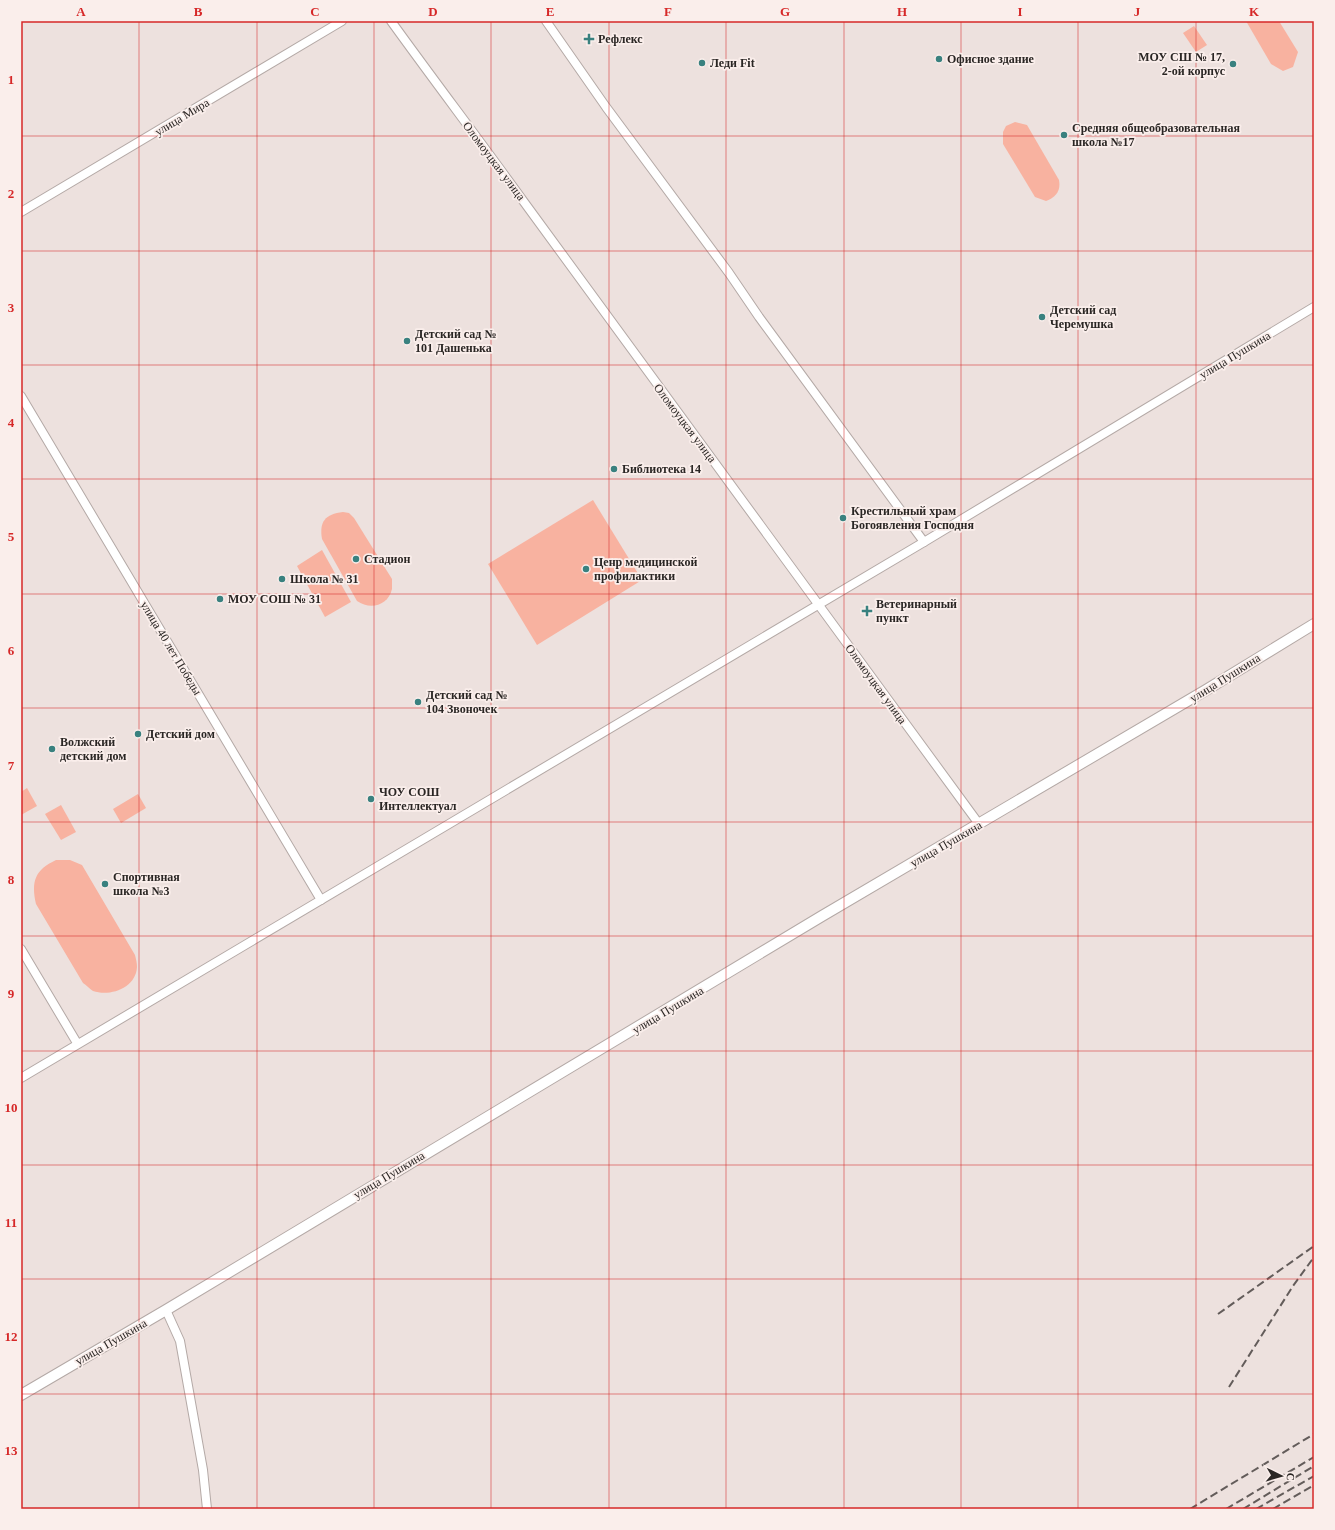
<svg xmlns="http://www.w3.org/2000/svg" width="1335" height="1530" viewBox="0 0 1335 1530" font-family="Georgia,serif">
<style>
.green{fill:#f8b2a0}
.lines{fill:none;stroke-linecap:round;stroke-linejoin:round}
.minor-casing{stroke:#b4a9a6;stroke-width:10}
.major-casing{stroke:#b4a9a6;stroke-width:12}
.minor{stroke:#fff;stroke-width:8}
.major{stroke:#fff;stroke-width:10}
.rail{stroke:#635c5a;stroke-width:2;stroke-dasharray:8 4;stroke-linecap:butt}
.grid{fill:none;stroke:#d62828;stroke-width:1;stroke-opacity:0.55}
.poi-dot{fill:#39817f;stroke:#faeeeb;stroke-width:1.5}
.labels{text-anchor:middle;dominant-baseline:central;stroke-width:3.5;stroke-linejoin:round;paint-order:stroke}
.poi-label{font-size:12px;font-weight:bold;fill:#2a2624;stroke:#faeeeb;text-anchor:start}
.street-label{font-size:12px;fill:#2a2624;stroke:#faeeeb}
.neatline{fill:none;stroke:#d62828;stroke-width:1.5}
.grid-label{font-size:13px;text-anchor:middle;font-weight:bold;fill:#d62828}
</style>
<rect width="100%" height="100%" fill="#ede1de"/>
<g class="green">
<path d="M1246,21H1279L1298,52L1293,67L1283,71L1271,64Z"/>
<path d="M1194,26L1207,45L1196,52L1183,33Z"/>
<path d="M1015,122L1027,125L1059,180C1061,191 1056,197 1046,201L1035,197L1003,144V132L1006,126Z"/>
<path d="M593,500L642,580L537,645L488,564Z"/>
<path d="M343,512L349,513L354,518L392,579C392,582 392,586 392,589C388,606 370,610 357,601L322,539C319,522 325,514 343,512Z"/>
<path d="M322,550L351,602L325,617L297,566Z"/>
<path d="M27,788L37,806L21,815V792Z"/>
<path d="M138,794L146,808L121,823L113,809Z"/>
<path d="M61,805L76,832L61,840L45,814Z"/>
<path d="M56,860H70L82,865L135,955C136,959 137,963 137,967C136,988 110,997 93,991C90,989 86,985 83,983L36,904C31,881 35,870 56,860Z"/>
</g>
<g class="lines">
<defs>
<g id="minor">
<path d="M391,21C435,82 480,141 524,202C675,410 827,617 979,824"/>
<path d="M546,21L606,107L729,273L759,317L924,542"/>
<path d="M21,212L342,21"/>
<path d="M21,396L321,900"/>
<path d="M21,949L77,1043"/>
<path d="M21,1078L924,542L1314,307"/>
<path d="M166,1310L180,1341L203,1470L207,1509"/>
</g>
<path id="major" d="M21,1395L166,1310L822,916L1206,690L1314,624"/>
</defs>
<use href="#minor" class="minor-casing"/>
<use href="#major" class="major-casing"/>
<use href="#minor" class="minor"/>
<use href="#major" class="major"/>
<g class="rail">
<path d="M1218,1314L1314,1246"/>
<path d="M1229,1387L1293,1286L1314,1257"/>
<path d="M1190,1509L1314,1434"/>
<path d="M1226,1509L1314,1457"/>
<path d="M1243,1509L1314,1466"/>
<path d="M1256,1509L1314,1476"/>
<path d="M1273,1509L1314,1485"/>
</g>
</g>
<path class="grid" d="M139,21V1509M257,21V1509M374,21V1509M491,21V1509M609,21V1509M726,21V1509M844,21V1509M961,21V1509M1078,21V1509M1196,21V1509M21,136H1314M21,251H1314M21,365H1314M21,479H1314M21,594H1314M21,708H1314M21,822H1314M21,936H1314M21,1051H1314M21,1165H1314M21,1279H1314M21,1394H1314"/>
<g class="poi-dot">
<path d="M587 33h4v4h4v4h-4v4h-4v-4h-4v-4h4z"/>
<circle cx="939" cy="59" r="4"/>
<circle cx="702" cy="63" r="4"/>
<circle cx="1233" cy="64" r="4"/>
<circle cx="1064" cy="135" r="4"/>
<circle cx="1042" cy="317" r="4"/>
<circle cx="407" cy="341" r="4"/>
<circle cx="614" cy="469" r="4"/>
<circle cx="843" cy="518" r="4"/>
<circle cx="356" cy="559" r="4"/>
<circle cx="586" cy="569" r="4"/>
<circle cx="282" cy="579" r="4"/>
<circle cx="220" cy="599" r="4"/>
<path d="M865 605h4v4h4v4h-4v4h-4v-4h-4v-4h4z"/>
<circle cx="418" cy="702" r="4"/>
<circle cx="138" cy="734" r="4"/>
<circle cx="52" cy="749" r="4"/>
<circle cx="371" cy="799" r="4"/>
<circle cx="105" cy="884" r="4"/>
</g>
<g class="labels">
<g class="poi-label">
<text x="598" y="39">Рефлекс</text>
<text x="1225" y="57" text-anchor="end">МОУ СШ № 17,<tspan x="1225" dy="14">2-ой корпус</tspan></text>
<text x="947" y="59">Офисное здание</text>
<text x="710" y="63">Леди Fit</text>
<text x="1072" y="128">Средняя общеобразовательная<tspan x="1072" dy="14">школа №17</tspan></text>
<text x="1050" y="310">Детский сад<tspan x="1050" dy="14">Черемушка</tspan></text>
<text x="415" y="334">Детский сад №<tspan x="415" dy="14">101 Дашенька</tspan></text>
<text x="622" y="469">Библиотека 14</text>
<text x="851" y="511">Крестильный храм<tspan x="851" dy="14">Богоявления Господня</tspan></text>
<text x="364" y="559">Стадион</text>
<text x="594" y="562">Ценр медицинской<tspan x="594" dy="14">профилактики</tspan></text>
<text x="290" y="579">Школа № 31</text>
<text x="228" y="599">МОУ СОШ № 31</text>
<text x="876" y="604">Ветеринарный<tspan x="876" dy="14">пункт</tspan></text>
<text x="426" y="695">Детский сад №<tspan x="426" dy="14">104 Звоночек</tspan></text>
<text x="146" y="734">Детский дом</text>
<text x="60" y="742">Волжский<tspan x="60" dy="14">детский дом</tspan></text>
<text x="379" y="792">ЧОУ СОШ<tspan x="379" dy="14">Интеллектуал</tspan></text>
<text x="113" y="877">Спортивная<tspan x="113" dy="14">школа №3</tspan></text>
</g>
<g class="street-label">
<text transform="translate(182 117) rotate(-31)">улица Мира</text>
<text transform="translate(494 161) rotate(53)">Оломоуцкая улица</text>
<text transform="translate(1235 355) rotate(-31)">улица Пушкина</text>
<text transform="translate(685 423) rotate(53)">Оломоуцкая улица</text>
<text transform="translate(171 648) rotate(59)">улица 40 лет Победы</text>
<text transform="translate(1225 678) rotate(-32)">улица Пушкина</text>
<text transform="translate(876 684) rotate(54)">Оломоуцкая улица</text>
<text transform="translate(946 844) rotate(-30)">улица Пушкина</text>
<text transform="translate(668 1010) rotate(-31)">улица Пушкина</text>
<text transform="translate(389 1175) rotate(-31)">улица Пушкина</text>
<text transform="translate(111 1342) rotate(-30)">улица Пушкина</text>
</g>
</g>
<rect width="1335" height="1530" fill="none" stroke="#faeeeb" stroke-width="44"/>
<g transform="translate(1281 1476) rotate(95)" stroke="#faeeeb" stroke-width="3" paint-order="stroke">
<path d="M0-3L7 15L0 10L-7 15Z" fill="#2a2624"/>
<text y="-6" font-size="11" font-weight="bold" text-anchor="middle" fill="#2a2624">С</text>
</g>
<rect x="22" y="22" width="1291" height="1486" class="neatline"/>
<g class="grid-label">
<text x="81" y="16">A</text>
<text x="198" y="16">B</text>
<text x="315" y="16">C</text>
<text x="433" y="16">D</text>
<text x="550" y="16">E</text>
<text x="668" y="16">F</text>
<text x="785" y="16">G</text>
<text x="902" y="16">H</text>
<text x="1020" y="16">I</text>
<text x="1137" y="16">J</text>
<text x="1254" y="16">K</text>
<text x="11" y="84">1</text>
<text x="11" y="198">2</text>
<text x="11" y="312">3</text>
<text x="11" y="427">4</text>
<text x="11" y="541">5</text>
<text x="11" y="655">6</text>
<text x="11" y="770">7</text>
<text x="11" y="884">8</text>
<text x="11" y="998">9</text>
<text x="11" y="1112">10</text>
<text x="11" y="1227">11</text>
<text x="11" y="1341">12</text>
<text x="11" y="1455">13</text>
</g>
</svg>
